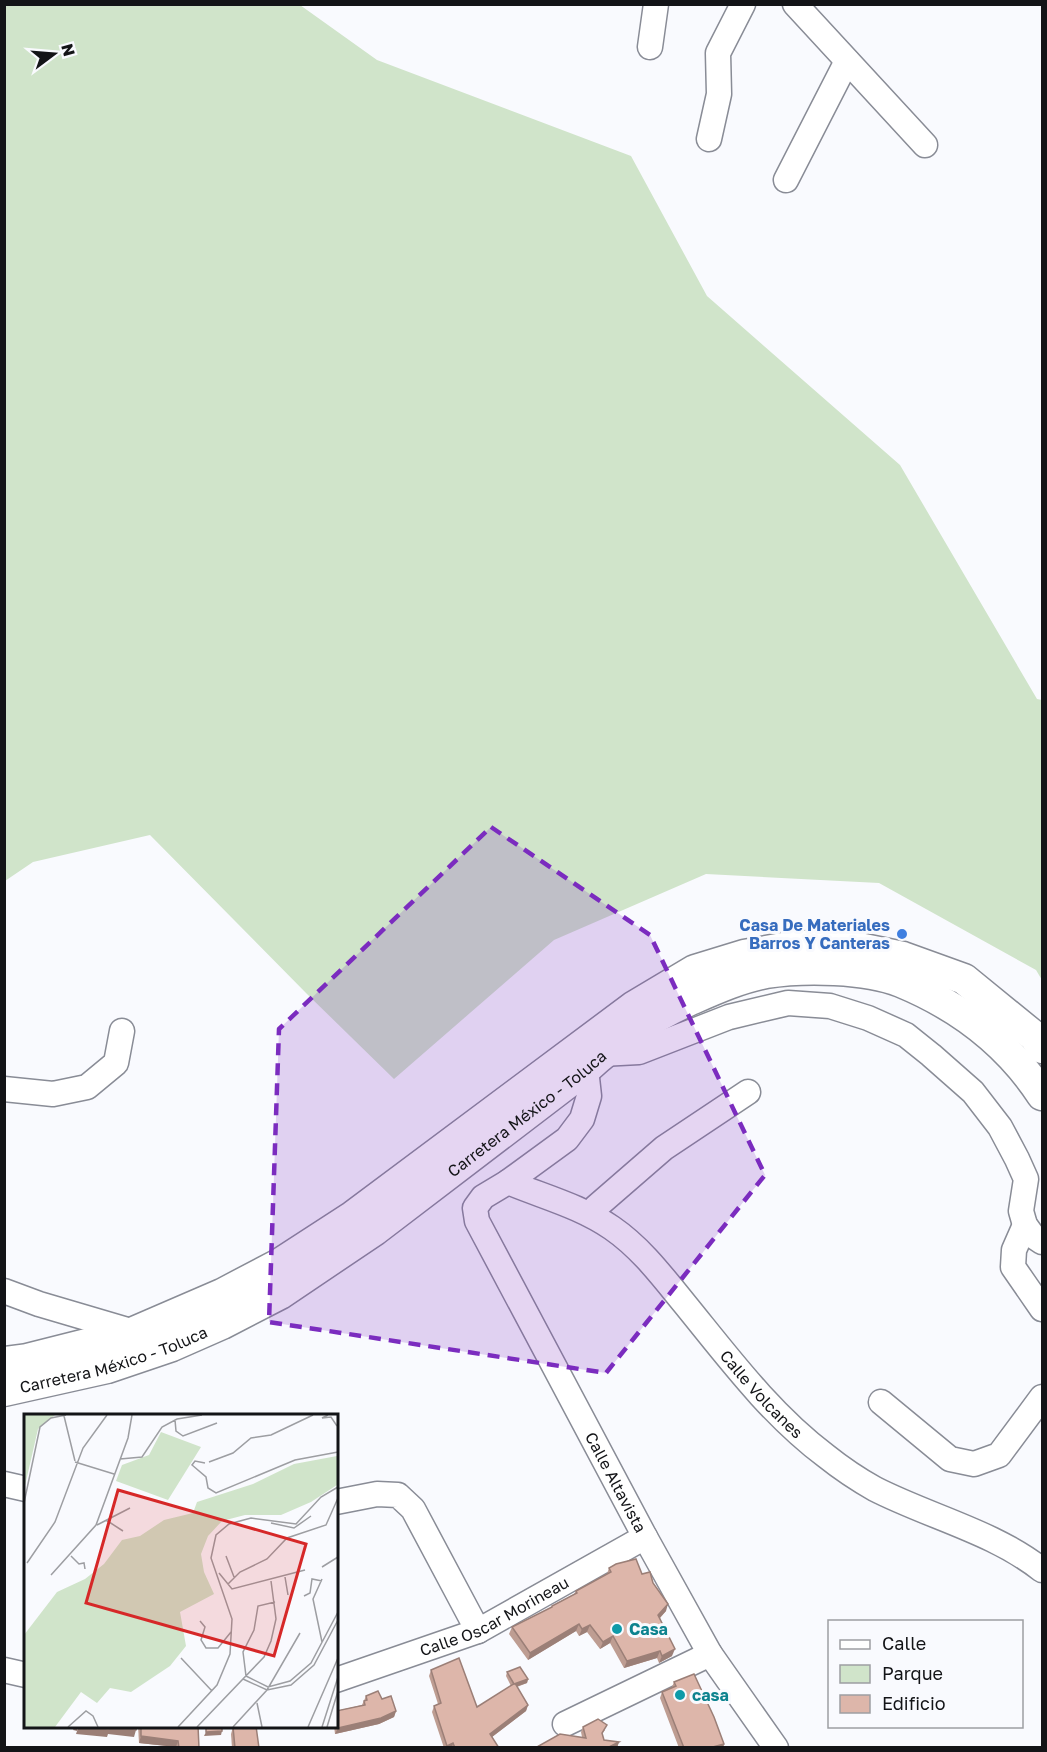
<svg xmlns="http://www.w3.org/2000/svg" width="1047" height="1752" viewBox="0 0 1047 1752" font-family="'Golos Text',sans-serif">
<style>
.green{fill:#d0e4ca}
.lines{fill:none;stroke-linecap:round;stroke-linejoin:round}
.minor-casing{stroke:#898c96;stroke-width:27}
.major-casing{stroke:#898c96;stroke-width:33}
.minor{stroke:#fff;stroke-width:24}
.major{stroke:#fff;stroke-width:30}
.wall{fill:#be9d92}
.shaded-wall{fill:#9b7f77}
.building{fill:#ddb6aa;stroke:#9b7f77;stroke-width:1.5}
.marked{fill:#7b2cbf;fill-opacity:0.2;stroke:#7b2cbf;stroke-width:4.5;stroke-dasharray:12 8;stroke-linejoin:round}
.shop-dot{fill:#3f7fe0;stroke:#f9fafe;stroke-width:2}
.culture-dot{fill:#0f9aa8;stroke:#f9fafe;stroke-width:2}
.labels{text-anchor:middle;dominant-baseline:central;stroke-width:6;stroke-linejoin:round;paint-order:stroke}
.shop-label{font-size:16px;font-weight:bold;fill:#366cbe;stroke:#f9fafe;text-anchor:end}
.street-label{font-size:16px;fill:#131417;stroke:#f9fafe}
.culture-label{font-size:16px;font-weight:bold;fill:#0d838f;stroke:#f9fafe;text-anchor:start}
.inset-road{fill:none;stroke:#9d9ea2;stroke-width:1.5}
.view{fill:#d62828;fill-opacity:0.15;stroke:#d62828;stroke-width:3}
.inset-edge{fill:none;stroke:#131417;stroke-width:3}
</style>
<rect width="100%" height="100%" fill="#f9fafe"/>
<path class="green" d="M5,4L300,5L377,60L631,156L707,296L900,465L1037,699L1042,700V980L1036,970L879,883L706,874L554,940L394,1079L307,994L150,835L33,862L5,881Z"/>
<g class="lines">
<defs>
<g id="minor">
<path d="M795,4L925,145"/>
<path d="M650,47L656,4"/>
<path d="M709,139L719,94L718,53L743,4"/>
<path d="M786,180L847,61"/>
<path d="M601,1054L639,1052L729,1017L788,1003L830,1006L868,1018L906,1035L931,1055L973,1092L1000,1127L1017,1159L1026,1179L1021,1211L1025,1225L1033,1236L1042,1242"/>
<path id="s1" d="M586,1069L589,1096L582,1119L567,1139L508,1182L483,1197L475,1208L477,1221L645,1537L710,1654L776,1748"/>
<path d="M4,1089L53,1094L87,1087L116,1063L122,1031"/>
<path id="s2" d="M508,1182C544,1197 580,1206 612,1228C641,1248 662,1276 684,1303C728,1357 770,1414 826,1456C841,1468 859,1480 875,1489C930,1517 994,1532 1042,1570"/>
<path d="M591,1214L596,1207L664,1148L748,1092"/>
<path d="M1025,1225L1014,1250L1013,1267L1042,1309"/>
<path d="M4,1291L39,1304L134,1332"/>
<path d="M881,1402L950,1459L974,1464L999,1455L1042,1397"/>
<path d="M4,1484L26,1489"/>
<path d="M336,1502L377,1494L398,1495L413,1509L478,1631"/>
<path d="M4,1670L26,1675"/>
<path id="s3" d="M336,1680L478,1631L645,1537"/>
<path d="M565,1724L710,1654"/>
</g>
<g id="major">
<path d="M4,1362L27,1359L134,1332L222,1294L279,1264L353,1216L633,1007L695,970L744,955L794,946H849L903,957L964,979L1034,1036L1042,1048"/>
<path id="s4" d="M4,1391L107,1368L172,1346L222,1324L280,1294L375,1230L586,1069C616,1041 651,1018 688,1001C713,990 739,978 766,973C804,967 866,968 901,982C959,1006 1008,1043 1042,1095"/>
</g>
</defs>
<use href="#minor" class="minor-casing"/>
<use href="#major" class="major-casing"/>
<use href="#minor" class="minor"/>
<use href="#major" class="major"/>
</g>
<g class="wall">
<path d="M609,1568L642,1574L653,1583L666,1611L660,1618L672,1656L659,1663L657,1658L624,1668L610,1643L600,1649L587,1632L579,1636L576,1631L528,1660L509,1634L512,1627L551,1608L552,1606L574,1594L576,1591L607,1574Z"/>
<path d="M431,1670L477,1707L511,1686L506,1676L507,1672L528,1679L527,1683L517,1687L528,1705L526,1711L492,1737L499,1748H444L432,1712L434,1706L438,1704L429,1676Z"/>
<path d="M674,1682L724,1744L723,1748H679L660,1698L662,1692L672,1687Z"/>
<path d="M366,1696L382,1699L396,1711L394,1717L379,1724L335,1734L334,1726H336V1711L362,1705Z"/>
<path d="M138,1726H198L199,1748L176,1747L139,1743Z"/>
<path d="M233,1727L259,1748H232L231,1734Z"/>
<path d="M583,1727L605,1730L602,1734L604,1740L619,1742L617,1747L582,1737L581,1732Z"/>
</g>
<g class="shaded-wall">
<path d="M668,1604L666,1611L656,1622L658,1615Z"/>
<path d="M579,1624L576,1631L528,1660L530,1653Z"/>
<path d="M590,1625L587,1632L579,1636L582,1629Z"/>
<path d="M613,1636L610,1643L600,1649L603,1642Z"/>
<path d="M675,1649L672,1656L659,1663L662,1656Z"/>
<path d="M660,1651L657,1658L624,1668L627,1661Z"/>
<path d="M528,1679L527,1683L512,1688L514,1684Z"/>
<path d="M528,1705L526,1711L488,1740L490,1734Z"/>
<path d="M396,1711L394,1717L379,1724L335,1734L338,1728Z"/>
<path d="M75,1726H78L77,1731L73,1730Z"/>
<path d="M78,1728H110L136,1730L134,1737L108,1734L107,1737L76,1734Z"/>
<path d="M222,1731L221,1735L204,1736L206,1732Z"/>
<path d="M141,1736L178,1741L176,1747L139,1743Z"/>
<path d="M619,1742L617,1748H607Z"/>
<path d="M453,1743L452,1748H446L447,1746Z"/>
<path d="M724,1744L723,1748H709Z"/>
</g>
<g class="building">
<path d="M636,1559L642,1574L650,1572L653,1583L668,1604L658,1615L675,1649L662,1656L660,1651L627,1661L613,1636L603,1642L590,1625L582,1629L579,1624L530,1653L512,1627L552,1607V1606L577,1593L576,1591L611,1572L609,1568L616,1564Z"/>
<path d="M459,1658L477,1707L515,1683L528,1705L490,1734L499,1748H455L453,1743L447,1746L434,1706L441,1703L431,1670Z"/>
<path d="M520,1667L528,1679L514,1684L507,1672Z"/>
<path d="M694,1674L714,1717L724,1744L709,1748H684L662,1692L676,1686L674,1682Z"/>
<path d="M378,1691L382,1699L391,1696L396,1711L381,1718L338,1728L336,1720V1711L365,1705L364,1701L367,1700L366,1696Z"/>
<path d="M598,1719L607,1725L602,1733L604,1740L619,1742L607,1748H535L560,1734L586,1738L583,1727Z"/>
<path d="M79,1726H137L136,1730L110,1728L109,1730L78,1728Z"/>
<path d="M141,1726H198L199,1748H179L178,1741L141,1736Z"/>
<path d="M206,1726H222V1731L206,1732Z"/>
<path d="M256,1726L259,1748H235L233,1727Z"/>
</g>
<path class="marked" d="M491,827L650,935L765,1175L606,1373L269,1322L279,1029Z"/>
<circle class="shop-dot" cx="902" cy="934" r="6"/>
<g class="culture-dot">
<circle cx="617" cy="1629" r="6"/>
<circle cx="680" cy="1695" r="6"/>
</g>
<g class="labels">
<g class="shop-label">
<text x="890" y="925">Casa De Materiales<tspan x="890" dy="18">Barros Y Canteras</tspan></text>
</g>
<g class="street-label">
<text stroke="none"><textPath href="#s4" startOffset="600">Carretera México - Toluca</textPath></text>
<text stroke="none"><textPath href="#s4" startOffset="114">Carretera México - Toluca</textPath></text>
<text stroke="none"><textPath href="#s2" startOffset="338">Calle Volcanes</textPath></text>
<text stroke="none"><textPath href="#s1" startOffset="501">Calle Altavista</textPath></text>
<text stroke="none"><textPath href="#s3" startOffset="171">Calle Oscar Morineau</textPath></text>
</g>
<g class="culture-label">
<text x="629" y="1629">Casa</text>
<text x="692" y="1695">casa</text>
</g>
</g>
<g transform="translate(24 1414)">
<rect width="314" height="314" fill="#f9fafe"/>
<path d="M0,1H31L14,15L0,76ZM137,18L177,33L144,86L92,67L98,51L125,41ZM313,42V71L287,88L257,101H221L198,107L184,122L177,140L180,158L190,180L156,198L162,232L146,252L107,278L86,274L73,289L57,278L31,313H0V221L33,178L61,165L80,150L98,126L116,122L140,106L169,99L173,88L229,70L270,50Z" fill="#d0e4ca"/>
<path class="inset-road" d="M304,1L298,4L307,3L313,12M40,2L51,47M151,6L152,17L159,22L193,9M96,45L118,43L138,13L153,5L178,1M51,48L90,60M185,48L209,39L227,24L247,21L289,1M181,49L171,47L168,51L182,63L184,74L192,79L271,46L314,38M0,89L16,13L27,4L42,1M82,106L99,117M247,109L270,114L287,102M73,111L106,94M47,142L55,150L60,149L61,155M202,142L210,163M3,149L31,108L59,34L83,1M298,153L314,143M195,159L208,175L281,156M27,161L72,111L104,24L108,1M261,163L264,181M298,165L289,185L298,228M204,170L216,158L243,145L263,124L302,111L314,84M280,182L286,179L288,165L298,167M176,207L181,213L177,226L182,234H194L207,218M157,244L188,277M222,262L244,273L266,267L287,249L314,198M222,262L219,238L230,216L234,192L251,188M219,265L243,276L267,271L290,251L314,206M233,289L238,313M44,313L62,297L69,302L74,313M154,313L193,271L206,240L208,205L187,144L192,121L205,110L227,104L272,110L297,83L314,73M173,313L240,243L247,227L252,205L247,167M209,313L243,276L276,219M284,313L314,244M298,313L314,263M303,313L314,277"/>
<path class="view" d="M94,76L282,130L250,242L62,189Z"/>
<rect width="314" height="314" class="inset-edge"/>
</g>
<rect width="1047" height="1752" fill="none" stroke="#131417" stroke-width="12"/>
<rect x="828" y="1620" width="195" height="108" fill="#f9fafe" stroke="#9d9ea2" stroke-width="1.5"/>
<rect x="840" y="1640" width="30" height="9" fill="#ffffff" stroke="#9d9ea2" stroke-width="1.5"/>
<text x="882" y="1650" font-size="18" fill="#131417">Calle</text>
<rect x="840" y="1665" width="30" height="18" fill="#d0e4ca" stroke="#9d9ea2" stroke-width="1.5"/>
<text x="882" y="1680" font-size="18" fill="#131417">Parque</text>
<rect x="840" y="1695" width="30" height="18" fill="#ddb6aa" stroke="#9d9ea2" stroke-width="1.5"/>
<text x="882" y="1710" font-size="18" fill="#131417">Edificio</text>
<g transform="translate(54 54) rotate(74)" stroke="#f9fafe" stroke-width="4.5" paint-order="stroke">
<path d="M0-4.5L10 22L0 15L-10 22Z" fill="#131417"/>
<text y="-9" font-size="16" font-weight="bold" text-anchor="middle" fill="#131417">N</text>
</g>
</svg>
